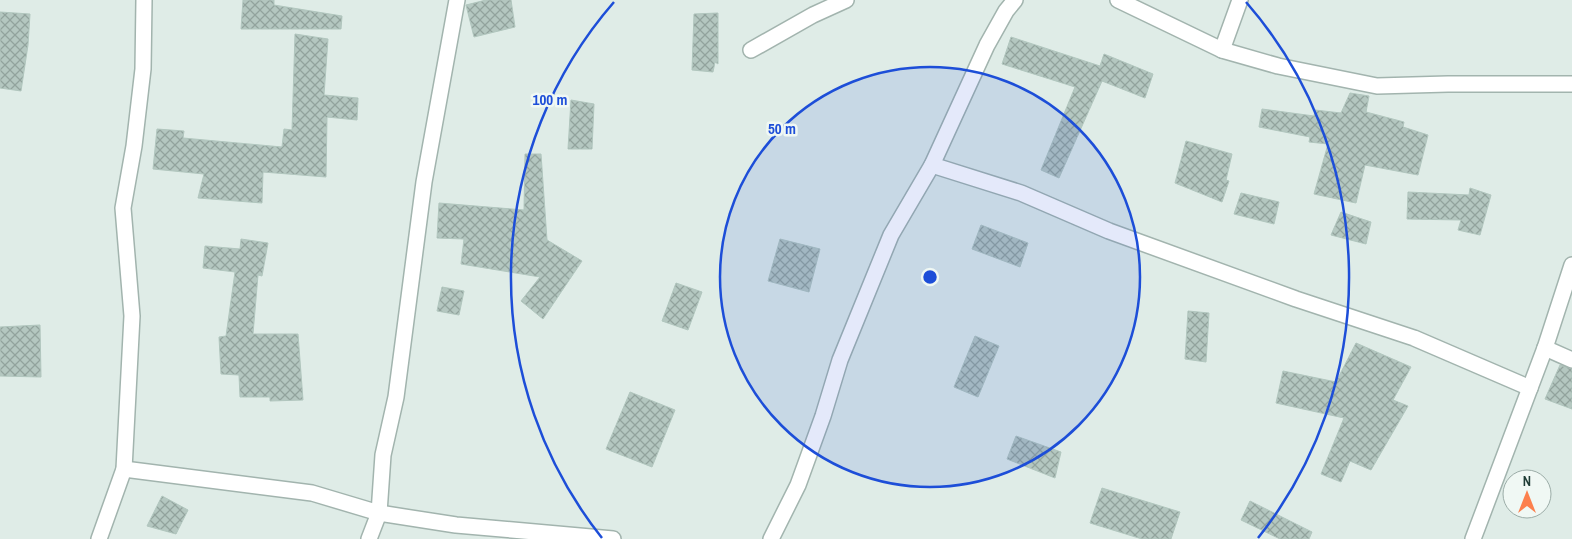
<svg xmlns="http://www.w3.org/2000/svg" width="1572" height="539" viewBox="0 0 1572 539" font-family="'Archivo Narrow',sans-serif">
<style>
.building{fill:url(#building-cross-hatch);stroke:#b1c6be}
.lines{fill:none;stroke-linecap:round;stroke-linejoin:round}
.minor-casing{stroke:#a2b4ae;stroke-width:18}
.minor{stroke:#fff;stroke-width:15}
.ring{fill:none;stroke:#1d4ed8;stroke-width:2.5}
.centre{fill:#1d4ed8;stroke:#f0f8f4;stroke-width:2.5}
.ring-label{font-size:15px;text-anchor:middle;font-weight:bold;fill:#1d4ed8;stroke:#f0f8f4;stroke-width:5;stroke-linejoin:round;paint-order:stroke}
</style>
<defs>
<pattern id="building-cross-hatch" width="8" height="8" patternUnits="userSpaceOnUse" patternTransform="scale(1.25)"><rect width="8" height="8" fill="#b4c7c0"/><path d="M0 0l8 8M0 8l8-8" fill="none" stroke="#92a39d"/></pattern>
</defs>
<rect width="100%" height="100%" fill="#dfece7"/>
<g class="building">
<path d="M243,0H274V5L342,16L341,29H241Z"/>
<path d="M486,0H511L515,27L474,37L466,5Z"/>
<path d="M0,12L30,14L28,45L21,91L0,88Z"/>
<path d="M718,13V64L715,62L713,72L692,70L694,14Z"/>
<path d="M295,34L328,39L324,95L358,98L357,120L327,117L326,177L263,172L262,203L198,198L204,174L153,169L157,129L184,131L183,138L282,147L284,129L292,130Z"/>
<path d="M1011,37L1100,66L1104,54L1153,74L1145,98L1102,81L1059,178L1041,170L1075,87L1002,64Z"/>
<path d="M1350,93L1369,96L1366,112L1404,122L1403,127L1428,135L1418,175L1365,165L1356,203L1314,194L1328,144L1309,142L1310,137L1259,127L1262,109L1314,116L1315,110L1341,113Z"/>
<path d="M571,100L594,104L592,149H568Z"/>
<path d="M1186,141L1232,154L1226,180L1229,181L1222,202L1175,183Z"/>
<path d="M525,154H541L547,240L582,261L543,319L521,301L540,277L461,264L464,239L437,238L439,203L524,210Z"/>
<path d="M1470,188L1491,195L1480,235L1458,230L1461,220L1407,219L1408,192L1469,195Z"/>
<path d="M1241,193L1279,202L1274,224L1234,214Z"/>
<path d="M1341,212L1371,222L1366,244L1331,235Z"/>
<path d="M981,225L1028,243L1020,267L972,249Z"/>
<path d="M241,239L268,243L262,276L258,275L253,334H298L303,400L270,401V397H240L239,375L221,374L219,337L226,336L235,272L203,268L205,246L240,249Z"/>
<path d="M780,239L820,249L809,292L768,281Z"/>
<path d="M676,283L702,292L688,330L662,321Z"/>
<path d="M442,287L464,291L459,315L437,311Z"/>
<path d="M1188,311L1209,313L1206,362L1185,359Z"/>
<path d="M40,325L41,377L0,376V327Z"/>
<path d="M975,336L999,346L978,397L954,387Z"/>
<path d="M1356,343L1411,367L1393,400L1408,406L1371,470L1350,461L1341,482L1321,474L1344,418L1276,403L1283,371L1336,382Z"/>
<path d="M1560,365L1572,369V409L1545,399Z"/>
<path d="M630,392L675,410L652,467L606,449Z"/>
<path d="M1016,436L1061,452L1055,478L1007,459Z"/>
<path d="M1102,488L1180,512L1171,539H1142L1090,523Z"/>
<path d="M162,496L188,510L176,534L147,526Z"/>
<path d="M1250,501L1312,532L1309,539H1280L1241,520Z"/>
</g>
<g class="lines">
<defs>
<g id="minor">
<path d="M1118,0L1222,50L1278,66L1377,86L1448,84H1572"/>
<path d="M751,50L813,15L846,0"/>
<path d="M1222,50L1240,0"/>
<path d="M932,165L1021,193L1109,231L1296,299L1414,338L1530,388"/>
<path d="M1545,348L1572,360"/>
<path d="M124,469L312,493L379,513L456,525L613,539"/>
<path d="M99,539L124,469L132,316L123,208L134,146L143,69L144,0"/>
<path d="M369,539L379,513L383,455L396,397L424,182L457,0"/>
<path d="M771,539L798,485L823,416L840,360L891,235L932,165L987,45L1006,11L1015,0"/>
<path d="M1473,539L1545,348L1572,265"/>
</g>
</defs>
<use href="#minor" class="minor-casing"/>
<use href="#minor" class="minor"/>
</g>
<circle cx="930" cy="277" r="210" fill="#1d4ed8" fill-opacity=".12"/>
<g class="ring">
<circle cx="930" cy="277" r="210"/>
<path d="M602 538A419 419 0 0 1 614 2M1246 2A419 419 0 0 1 1258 538"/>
</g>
<circle cx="930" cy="277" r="8" class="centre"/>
<g class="ring-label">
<text x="550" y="105">100 m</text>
<text x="782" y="134">50 m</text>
</g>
<g transform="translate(1527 494)"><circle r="24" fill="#f0f8f4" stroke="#9cada8"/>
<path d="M0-4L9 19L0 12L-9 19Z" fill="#fc804d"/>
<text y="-8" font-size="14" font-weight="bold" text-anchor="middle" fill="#1f3d36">N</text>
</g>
</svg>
